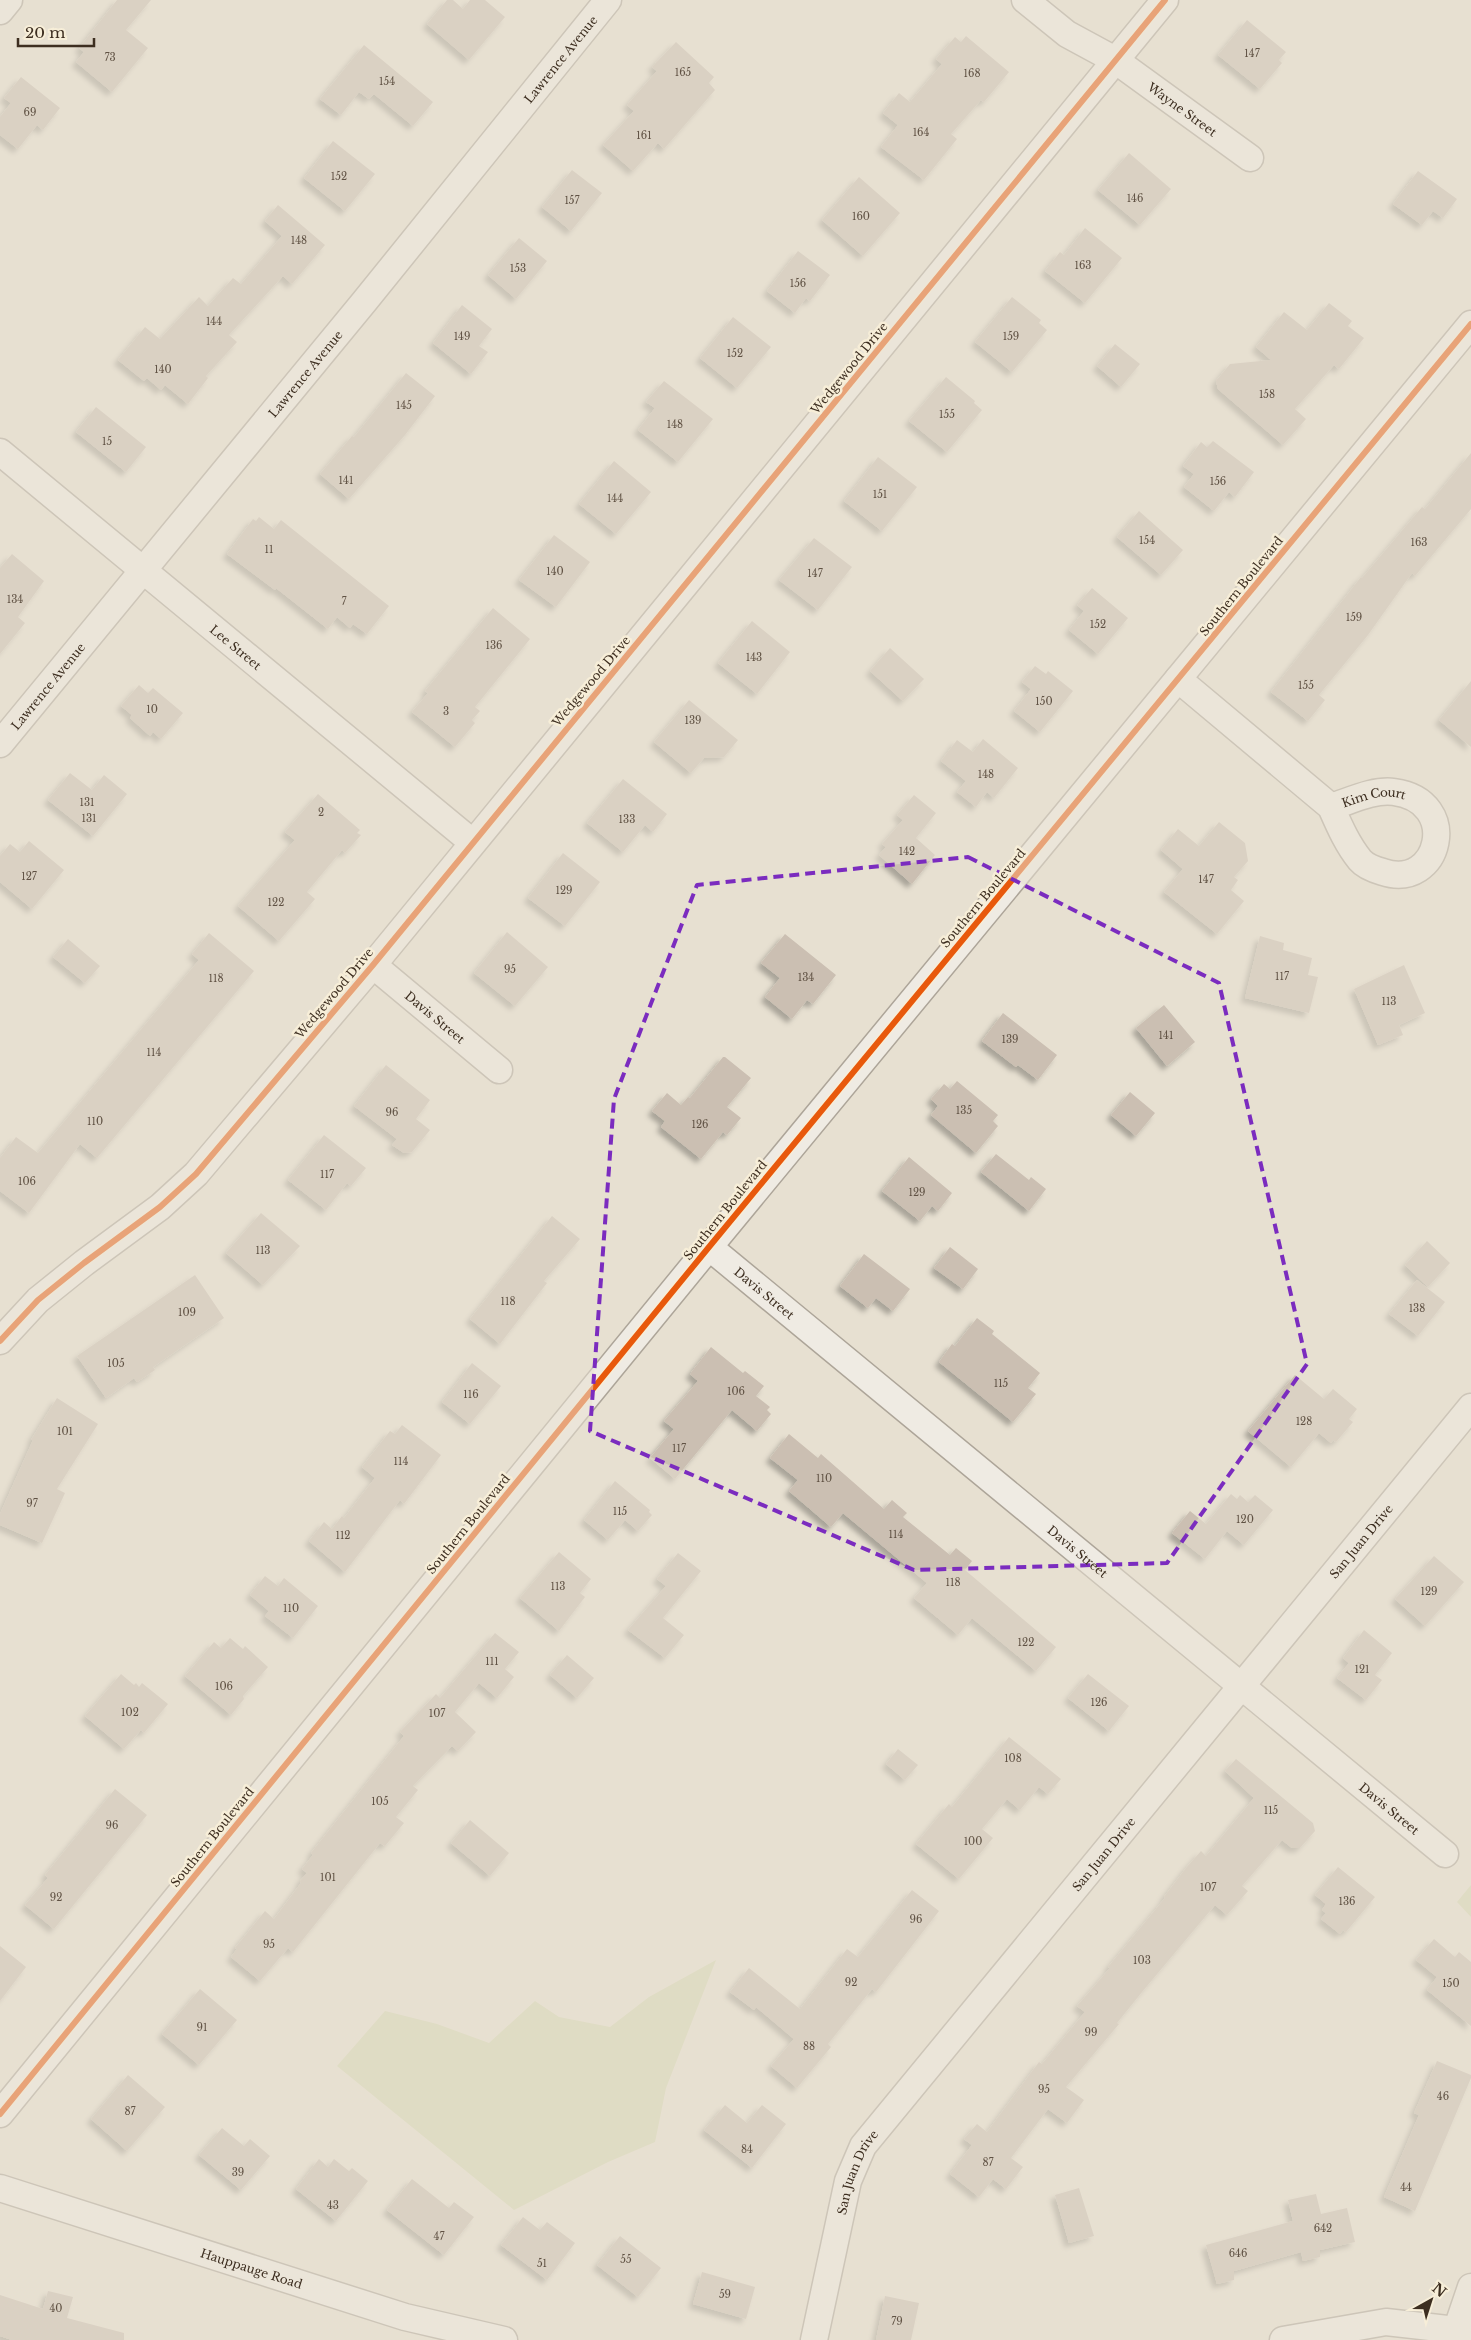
<svg xmlns="http://www.w3.org/2000/svg" width="1471" height="2340" viewBox="0 0 1471 2340" font-family="'Libre Baskerville',serif">
<style>
.green{fill:#d6d7b3}
.building{fill:#cbbfb2;filter:url(#shadow)}
.lines{fill:none;stroke-linecap:round;stroke-linejoin:round}
.minor-casing{stroke:#ada599;stroke-width:29}
.minor{stroke:#efebe3;stroke-width:26}
.cycleway-casing{stroke:#f7eed8;stroke-width:9}
.cycleway{stroke:#e8590c;stroke-width:6}
.marked{fill:none;stroke:#7b2cbf;stroke-width:4;stroke-dasharray:10 6;stroke-linejoin:round}
.labels{text-anchor:middle;dominant-baseline:central;stroke-width:5;stroke-linejoin:round;paint-order:stroke}
.number-label{font-size:10px;fill:#605244}
.street-label{font-size:12px;fill:#3d2e20;stroke:#f7eed8}
</style>
<defs>
<filter id="shadow"><feDropShadow dx="-4.5" dy="4.5" stdDeviation="2.5" flood-color="#0004"/></filter>
</defs>
<rect width="100%" height="100%" fill="#e7e0d1"/>
<g class="green">
<path d="M1471,1885V1917L1457,1902Z"/>
<path d="M716,1960L666,2088L655,2142L608,2162L514,2210L337,2066L385,2011L437,2024L489,2043L535,2001L559,2017L610,2027L649,1997Z"/>
</g>
<g class="building">
<path d="M117,0H151L126,30L148,48L112,92L76,62L84,52L79,48Z"/>
<path d="M447,0H453L463,9L470,0H485L505,17L469,60L427,24Z"/>
<path d="M1247,20L1286,52L1279,60L1282,63L1260,89L1218,55Z"/>
<path d="M966,36L1009,72L984,102L981,100L951,134L957,139L924,180L881,147L898,125L883,113L899,93L910,102L942,64L936,59L955,37L961,42Z"/>
<path d="M676,42L714,77L709,83L715,90L664,149L658,143L633,171L603,145L634,111L627,105L657,71L652,67Z"/>
<path d="M364,45L433,102L413,126L374,94L369,99L359,92L341,115L320,99Z"/>
<path d="M21,77L60,108L43,130L37,125L18,149L0,135V117L11,103L4,98Z"/>
<path d="M333,141L375,174L345,211L304,178Z"/>
<path d="M1129,153L1171,189L1140,225L1098,190Z"/>
<path d="M572,170L602,193L571,231L542,207Z"/>
<path d="M1418,171L1457,199L1443,218L1433,211L1422,225L1393,204Z"/>
<path d="M859,177L900,213L863,256L822,220Z"/>
<path d="M278,205L325,245L292,284L283,276L229,335L237,342L206,376L208,378L188,404L165,385L161,390L147,378L144,381L118,360L145,327L160,339L199,297L208,306L233,278L241,284L282,236L265,221Z"/>
<path d="M1085,228L1122,258L1085,303L1045,271L1060,252L1064,255Z"/>
<path d="M519,238L547,261L516,299L488,275Z"/>
<path d="M798,251L830,275L810,301L806,298L795,313L767,291Z"/>
<path d="M1012,297L1041,320L1039,323L1047,330L1012,372L975,342Z"/>
<path d="M1329,303L1352,321L1348,326L1364,338L1339,369L1334,365L1295,409L1306,419L1283,445L1218,389L1216,381L1230,364L1271,360L1256,347L1284,312L1307,330Z"/>
<path d="M462,305L492,329L479,346L488,352L471,374L433,343Z"/>
<path d="M733,317L771,347L737,388L700,358Z"/>
<path d="M1115,344L1140,364L1121,387L1097,366Z"/>
<path d="M406,373L435,396L405,435L349,499L320,474L352,436L354,437Z"/>
<path d="M946,377L975,401L974,403L982,410L947,452L909,421Z"/>
<path d="M664,381L713,419L678,462L638,430L655,408L646,402Z"/>
<path d="M96,407L146,447L126,472L76,432Z"/>
<path d="M1213,441L1254,472L1235,497L1229,492L1214,511L1184,487L1194,474L1183,466L1201,442L1207,447Z"/>
<path d="M1471,453V509L1415,576L1412,573L1368,635L1319,695L1325,700L1308,721L1271,692L1361,577L1362,578L1422,507L1425,509Z"/>
<path d="M878,457L917,487L882,531L844,501Z"/>
<path d="M614,461L651,492L616,534L579,504Z"/>
<path d="M1139,511L1183,550L1161,575L1117,537Z"/>
<path d="M259,517L274,529L281,520L389,606L367,634L353,624L350,628L337,617L328,629L276,588L275,590L227,554L253,519L256,521Z"/>
<path d="M554,535L590,562L556,607L519,580Z"/>
<path d="M814,538L852,567L818,610L779,580Z"/>
<path d="M12,554L44,581L18,617L25,623L0,654V568Z"/>
<path d="M1092,588L1128,618L1098,654L1069,630L1084,611L1077,605Z"/>
<path d="M493,608L530,639L475,707L480,711L472,720L475,723L455,747L412,712L428,693L425,691Z"/>
<path d="M752,621L790,652L757,694L718,663Z"/>
<path d="M890,648L924,679L903,701L870,671Z"/>
<path d="M1035,666L1046,674L1048,671L1073,691L1040,732L1014,711L1031,689L1022,682Z"/>
<path d="M1471,681V747L1439,720Z"/>
<path d="M139,685L148,693L153,688L183,713L161,739L153,732L150,736L130,718L132,715L121,706Z"/>
<path d="M689,700L738,740L724,757L704,758L691,773L654,742Z"/>
<path d="M983,739L1018,768L994,798L987,792L976,807L957,792L966,781L941,761L957,740L973,752Z"/>
<path d="M70,773L92,790L104,775L127,794L93,836L48,800Z"/>
<path d="M623,779L667,814L653,832L645,825L623,852L587,823Z"/>
<path d="M318,794L360,830L357,833L361,835L345,853L342,850L307,892L315,899L279,941L238,906L295,840L285,832Z"/>
<path d="M914,795L936,813L916,838L935,855L912,884L879,855L886,847L882,844L903,820L897,815Z"/>
<path d="M1219,822L1245,843L1248,861L1234,877L1238,880L1231,890L1244,901L1217,934L1164,892L1183,869L1161,850L1178,829L1199,846Z"/>
<path d="M29,841L64,870L32,909L0,882V856L10,844L20,852Z"/>
<path d="M563,853L600,882L565,926L528,898Z"/>
<path d="M507,932L548,967L515,1006L474,973Z"/>
<path d="M209,933L254,971L97,1158L80,1144L29,1213L0,1191V1158L16,1137L38,1153L199,960L192,954Z"/>
<path d="M785,934L836,975L813,1004L807,1000L792,1019L765,997L780,978L761,963Z"/>
<path d="M1260,936L1284,943L1283,950L1312,958L1308,975L1318,977L1309,1013L1245,998Z"/>
<path d="M68,939L100,966L85,983L53,957Z"/>
<path d="M1404,965L1425,1013L1399,1025L1403,1035L1378,1045L1354,989Z"/>
<path d="M1164,1005L1195,1042L1167,1066L1136,1028Z"/>
<path d="M1003,1013L1057,1055L1038,1080L1018,1065L1016,1067L982,1041Z"/>
<path d="M723,1057H725L751,1078L727,1107L741,1118L727,1135L723,1132L701,1159L661,1127L665,1121L652,1111L667,1093L681,1105L688,1097L690,1098Z"/>
<path d="M386,1065L430,1100L416,1119L430,1130L412,1152L404,1153L392,1145L397,1139L354,1106Z"/>
<path d="M957,1081L998,1115L993,1121L998,1126L976,1153L931,1115L938,1106L931,1099L944,1084L950,1089Z"/>
<path d="M1130,1092L1155,1113L1136,1136L1111,1115Z"/>
<path d="M324,1135L366,1168L351,1186L347,1183L326,1210L288,1180Z"/>
<path d="M996,1154L1029,1180L1031,1177L1046,1189L1029,1211L981,1172Z"/>
<path d="M909,1157L952,1193L938,1211L932,1206L920,1221L882,1191Z"/>
<path d="M261,1213L300,1246L263,1285L226,1253Z"/>
<path d="M552,1216L580,1239L544,1281L547,1283L500,1344L470,1319Z"/>
<path d="M1427,1241L1450,1263L1428,1287L1405,1265Z"/>
<path d="M950,1247L978,1269L963,1289L934,1268Z"/>
<path d="M864,1254L910,1289L893,1311L876,1298L868,1308L840,1286Z"/>
<path d="M195,1275L224,1318L153,1367L155,1370L137,1382L134,1378L106,1398L77,1356Z"/>
<path d="M1417,1280L1445,1302L1418,1336L1389,1314Z"/>
<path d="M977,1318L994,1331L992,1334L1040,1373L1028,1388L1036,1394L1013,1422L939,1362L952,1344L955,1346Z"/>
<path d="M711,1347L743,1373L745,1371L764,1386L756,1396L770,1407L767,1410L771,1414L757,1431L732,1410L675,1479L650,1458L674,1429L664,1421L698,1381L690,1374Z"/>
<path d="M472,1363L501,1386L470,1424L442,1402Z"/>
<path d="M1295,1375L1324,1399L1333,1389L1357,1409L1349,1419L1353,1422L1336,1442L1333,1440L1331,1443L1319,1433L1291,1467L1248,1431Z"/>
<path d="M57,1398L98,1424L57,1489L65,1493L42,1543L0,1525V1514L33,1440H31Z"/>
<path d="M402,1425L441,1455L404,1504L400,1500L345,1572L309,1541L324,1522L332,1529L342,1516L344,1518L375,1478L362,1467L390,1431L395,1434Z"/>
<path d="M789,1434L818,1458L821,1454L884,1509L892,1500L907,1513L903,1517L950,1555L956,1548L972,1561L965,1570L1056,1647L1036,1671L972,1618L958,1635L914,1598L927,1583L843,1513L831,1527L789,1491L798,1480L770,1458Z"/>
<path d="M615,1481L650,1510L649,1512L652,1515L638,1531L625,1520L608,1540L584,1520Z"/>
<path d="M1231,1494L1237,1499L1240,1495L1248,1502L1255,1495L1273,1510L1244,1545L1227,1531L1205,1559L1172,1533L1190,1511L1206,1524Z"/>
<path d="M559,1552L591,1579L580,1593L585,1597L559,1631L520,1598Z"/>
<path d="M678,1553L701,1571L663,1618L684,1635L665,1658L628,1630L666,1586L657,1579Z"/>
<path d="M1434,1556L1464,1582L1425,1626L1395,1599Z"/>
<path d="M265,1576L278,1586L284,1578L318,1606L293,1638L265,1616L269,1611L250,1595Z"/>
<path d="M1364,1630L1392,1653L1375,1675L1382,1680L1366,1700L1337,1678L1349,1663L1343,1658Z"/>
<path d="M495,1633L519,1652L505,1669L514,1677L497,1698L479,1683L455,1712L476,1732L458,1751L452,1746L413,1786L418,1790L396,1817L404,1823L385,1846L380,1843L293,1952L288,1948L260,1981L231,1957L237,1949L235,1948L265,1911L274,1919L301,1883L300,1881L307,1873L302,1869L313,1855L311,1853L404,1736L400,1732L436,1694L440,1698Z"/>
<path d="M230,1638L243,1649L245,1646L268,1667L243,1696L244,1699L231,1715L185,1676L214,1642L221,1648Z"/>
<path d="M567,1655L594,1678L577,1698L550,1675Z"/>
<path d="M121,1674L134,1685L136,1683L139,1687L142,1683L168,1704L144,1733L141,1730L124,1749L85,1716Z"/>
<path d="M1088,1674L1129,1706L1109,1731L1068,1698Z"/>
<path d="M1009,1737L1061,1779L1048,1794L1039,1787L1020,1810L1007,1799L982,1829L993,1838L959,1879L916,1844L949,1804L952,1807Z"/>
<path d="M898,1749L918,1765L905,1780L886,1764Z"/>
<path d="M1236,1759L1313,1823L1315,1831L1300,1848H1292L1282,1840L1242,1886L1248,1891L1227,1915L1215,1905L1142,1992L1117,2023L1119,2024L1066,2087L1084,2100L1067,2123L1048,2109L1011,2158L1023,2167L1006,2189L993,2179L979,2197L950,2174L972,2145L964,2139L977,2124L987,2132L1039,2062L1042,2064L1085,2012L1077,2006L1110,1968L1108,1967L1165,1898L1164,1897L1186,1868L1201,1851L1206,1856L1254,1798L1225,1771Z"/>
<path d="M115,1789L147,1815L54,1929L25,1905L48,1878L45,1875Z"/>
<path d="M470,1820L509,1853L490,1876L451,1843Z"/>
<path d="M1338,1867L1375,1897L1346,1932L1343,1930L1340,1934L1321,1919L1326,1913L1322,1910L1326,1904L1315,1895Z"/>
<path d="M912,1890L939,1911L876,1992L872,1989L828,2044L831,2047L797,2088L771,2066L794,2039L756,2007L754,2010L730,1992L749,1968L800,2009L847,1949L858,1957Z"/>
<path d="M1434,1939L1455,1957L1459,1952L1471,1962V2026L1427,1990L1437,1977L1416,1960Z"/>
<path d="M0,1946L26,1967L0,2001Z"/>
<path d="M200,1989L237,2020L199,2065L162,2034Z"/>
<path d="M1437,2061L1471,2075V2078L1415,2211L1384,2197L1419,2115L1414,2113Z"/>
<path d="M128,2075L165,2107L127,2151L91,2119Z"/>
<path d="M725,2105L747,2123L762,2105L786,2124L752,2168L704,2130Z"/>
<path d="M222,2128L244,2146L250,2139L270,2156L241,2190L199,2155Z"/>
<path d="M319,2159L328,2167L334,2159L349,2171L352,2168L368,2181L336,2221L296,2189Z"/>
<path d="M412,2179L449,2208L454,2202L474,2217L444,2255L387,2210Z"/>
<path d="M1079,2188L1094,2236L1069,2243L1055,2195Z"/>
<path d="M1316,2194L1321,2214L1347,2208L1355,2242L1320,2250V2257L1303,2261L1301,2252L1234,2271V2280L1217,2284L1206,2245L1293,2221L1288,2200Z"/>
<path d="M523,2217L540,2230L547,2222L575,2243L547,2280L501,2245Z"/>
<path d="M620,2236L661,2268L638,2297L597,2265Z"/>
<path d="M702,2272L755,2287L746,2319L693,2304Z"/>
<path d="M48,2291L73,2297L67,2318L124,2333V2340H12L0,2336V2295L43,2309Z"/>
<path d="M885,2296L919,2303L911,2340H876Z"/>
</g>
<g class="lines">
<defs>
<g id="minor">
<path id="s1" d="M1025,0L1067,34L1115,60L1250,158"/>
<path d="M0,11L9,0"/>
<path id="s2" d="M0,452L472,842"/>
<path id="s3" d="M1178,679L1331,807C1350,801 1374,789 1394,792C1462,801 1440,891 1383,872C1376,870 1365,866 1360,860C1347,844 1339,825 1331,807"/>
<path id="s4" d="M0,744L364,302L608,0"/>
<path id="s5" d="M373,965L499,1070"/>
<path id="s6" d="M709,1247L1445,1854"/>
<path d="M0,1341L38,1300L84,1263L160,1207L196,1174L373,965L1165,0"/>
<path d="M0,2114L709,1247L1471,324"/>
<path id="s7" d="M0,2188L405,2317L504,2340"/>
<path id="s8" d="M814,2340L848,2181L863,2146L1471,1407"/>
<path d="M1283,2340L1386,2322L1456,2330L1471,2328"/>
<path d="M1453,2340L1471,2287"/>
</g>
</defs>
<use href="#minor" class="minor-casing"/>
<use href="#minor" class="minor"/>
<defs>
<g id="cycleway">
<path d="M0,1341L38,1300L84,1263L160,1207L196,1174L373,965L1165,0"/>
<path d="M0,2114L709,1247L1471,324"/>
</g>
</defs>
<use href="#cycleway" class="cycleway-casing"/>
<use href="#cycleway" class="cycleway"/>
</g>
<path d="M0 0H1471V2340H0ZM968,857L1219,983L1307,1364L1167,1563L914,1570L590,1431L614,1099L697,885Z" fill="#e7e0d1" fill-opacity=".55" fill-rule="evenodd"/>
<path class="marked" d="M968,857L1219,983L1307,1364L1167,1563L914,1570L590,1431L614,1099L697,885Z"/>
<g class="labels">
<g class="number-label">
<text x="1252" y="53">147</text>
<text x="110" y="57">73</text>
<text x="683" y="72">165</text>
<text x="972" y="73">168</text>
<text x="387" y="81">154</text>
<text x="30" y="112">69</text>
<text x="921" y="132">164</text>
<text x="644" y="135">161</text>
<text x="339" y="176">152</text>
<text x="1135" y="198">146</text>
<text x="572" y="200">157</text>
<text x="861" y="216">160</text>
<text x="299" y="240">148</text>
<text x="1083" y="265">163</text>
<text x="518" y="268">153</text>
<text x="798" y="283">156</text>
<text x="214" y="321">144</text>
<text x="462" y="336">149</text>
<text x="1011" y="336">159</text>
<text x="735" y="353">152</text>
<text x="163" y="369">140</text>
<text x="1267" y="394">158</text>
<text x="404" y="405">145</text>
<text x="947" y="414">155</text>
<text x="675" y="424">148</text>
<text x="107" y="441">15</text>
<text x="346" y="480">141</text>
<text x="1218" y="481">156</text>
<text x="880" y="494">151</text>
<text x="615" y="498">144</text>
<text x="1147" y="540">154</text>
<text x="1419" y="542">163</text>
<text x="269" y="549">11</text>
<text x="555" y="571">140</text>
<text x="815" y="573">147</text>
<text x="15" y="599">134</text>
<text x="344" y="601">7</text>
<text x="1354" y="617">159</text>
<text x="1098" y="624">152</text>
<text x="494" y="645">136</text>
<text x="754" y="657">143</text>
<text x="1306" y="685">155</text>
<text x="1044" y="701">150</text>
<text x="152" y="709">10</text>
<text x="446" y="711">3</text>
<text x="693" y="720">139</text>
<text x="986" y="774">148</text>
<text x="87" y="802">131</text>
<text x="321" y="812">2</text>
<text x="89" y="818">131</text>
<text x="627" y="819">133</text>
<text x="907" y="851">142</text>
<text x="29" y="876">127</text>
<text x="1206" y="879">147</text>
<text x="564" y="890">129</text>
<text x="276" y="902">122</text>
<text x="510" y="969">95</text>
<text x="1282" y="976">117</text>
<text x="806" y="977">134</text>
<text x="216" y="978">118</text>
<text x="1389" y="1001">113</text>
<text x="1166" y="1035">141</text>
<text x="1010" y="1039">139</text>
<text x="154" y="1052">114</text>
<text x="964" y="1110">135</text>
<text x="392" y="1112">96</text>
<text x="95" y="1121">110</text>
<text x="700" y="1124">126</text>
<text x="327" y="1174">117</text>
<text x="27" y="1181">106</text>
<text x="917" y="1192">129</text>
<text x="263" y="1250">113</text>
<text x="508" y="1301">118</text>
<text x="1417" y="1308">138</text>
<text x="187" y="1312">109</text>
<text x="116" y="1363">105</text>
<text x="1001" y="1383">115</text>
<text x="736" y="1391">106</text>
<text x="471" y="1394">116</text>
<text x="1304" y="1421">128</text>
<text x="65" y="1431">101</text>
<text x="679" y="1448">117</text>
<text x="401" y="1461">114</text>
<text x="824" y="1478">110</text>
<text x="32" y="1503">97</text>
<text x="620" y="1511">115</text>
<text x="1245" y="1519">120</text>
<text x="896" y="1534">114</text>
<text x="343" y="1535">112</text>
<text x="953" y="1582">118</text>
<text x="558" y="1586">113</text>
<text x="1429" y="1591">129</text>
<text x="291" y="1608">110</text>
<text x="1026" y="1642">122</text>
<text x="492" y="1661">111</text>
<text x="1362" y="1669">121</text>
<text x="224" y="1686">106</text>
<text x="1099" y="1702">126</text>
<text x="130" y="1712">102</text>
<text x="437" y="1713">107</text>
<text x="1013" y="1758">108</text>
<text x="380" y="1801">105</text>
<text x="1271" y="1810">115</text>
<text x="112" y="1825">96</text>
<text x="973" y="1841">100</text>
<text x="328" y="1877">101</text>
<text x="1208" y="1887">107</text>
<text x="56" y="1897">92</text>
<text x="1347" y="1901">136</text>
<text x="916" y="1919">96</text>
<text x="269" y="1944">95</text>
<text x="1142" y="1960">103</text>
<text x="851" y="1982">92</text>
<text x="1451" y="1983">150</text>
<text x="202" y="2027">91</text>
<text x="1091" y="2032">99</text>
<text x="809" y="2046">88</text>
<text x="1044" y="2089">95</text>
<text x="1443" y="2096">46</text>
<text x="130" y="2111">87</text>
<text x="747" y="2149">84</text>
<text x="988" y="2162">87</text>
<text x="238" y="2172">39</text>
<text x="1406" y="2187">44</text>
<text x="333" y="2205">43</text>
<text x="1323" y="2228">642</text>
<text x="439" y="2236">47</text>
<text x="1238" y="2253">646</text>
<text x="626" y="2259">55</text>
<text x="542" y="2263">51</text>
<text x="725" y="2294">59</text>
<text x="56" y="2308">40</text>
<text x="897" y="2321">79</text>
</g>
<g class="street-label">
<text stroke="none"><textPath href="#s4" startOffset="885">Lawrence Avenue</textPath></text>
<text stroke="none"><textPath href="#s1" startOffset="192">Wayne Street</textPath></text>
<text transform="translate(849 368) rotate(-51)">Wedgewood Drive</text>
<text stroke="none"><textPath href="#s4" startOffset="480">Lawrence Avenue</textPath></text>
<text transform="translate(1241 586) rotate(-51)">Southern Boulevard</text>
<text stroke="none"><textPath href="#s2" startOffset="306">Lee Street</textPath></text>
<text transform="translate(591 681) rotate(-50)">Wedgewood Drive</text>
<text stroke="none"><textPath href="#s4" startOffset="75">Lawrence Avenue</textPath></text>
<text stroke="none"><textPath href="#s3" startOffset="244">Kim Court</textPath></text>
<text transform="translate(983 898) rotate(-50)">Southern Boulevard</text>
<text transform="translate(334 993) rotate(-50)">Wedgewood Drive</text>
<text stroke="none"><textPath href="#s5" startOffset="81">Davis Street</textPath></text>
<text transform="translate(725 1210) rotate(-51)">Southern Boulevard</text>
<text stroke="none"><textPath href="#s6" startOffset="72">Davis Street</textPath></text>
<text transform="translate(468 1524) rotate(-51)">Southern Boulevard</text>
<text stroke="none"><textPath href="#s8" startOffset="984">San Juan Drive</textPath></text>
<text stroke="none"><textPath href="#s6" startOffset="478">Davis Street</textPath></text>
<text stroke="none"><textPath href="#s6" startOffset="882">Davis Street</textPath></text>
<text transform="translate(212 1837) rotate(-51)">Southern Boulevard</text>
<text stroke="none"><textPath href="#s8" startOffset="579">San Juan Drive</textPath></text>
<text stroke="none"><textPath href="#s8" startOffset="174">San Juan Drive</textPath></text>
<text stroke="none"><textPath href="#s7" startOffset="264">Hauppauge Road</textPath></text>
</g>
</g>
<g transform="translate(1431 2300) rotate(39)" stroke="#f7eed8" stroke-width="4" paint-order="stroke">
<path d="M0-4L9 19L0 12L-9 19Z" fill="#3d2e20"/>
<text y="-8" font-size="14" font-weight="bold" text-anchor="middle" fill="#3d2e20">N</text>
</g>
<path d="M18 38v8h76v-8" fill="none" stroke="#3d2e20" stroke-width="2.5"/>
<text x="25" y="38" font-size="15" fill="#3d2e20" stroke="#f7eed8" stroke-width="4" paint-order="stroke">20 m</text>
</svg>
